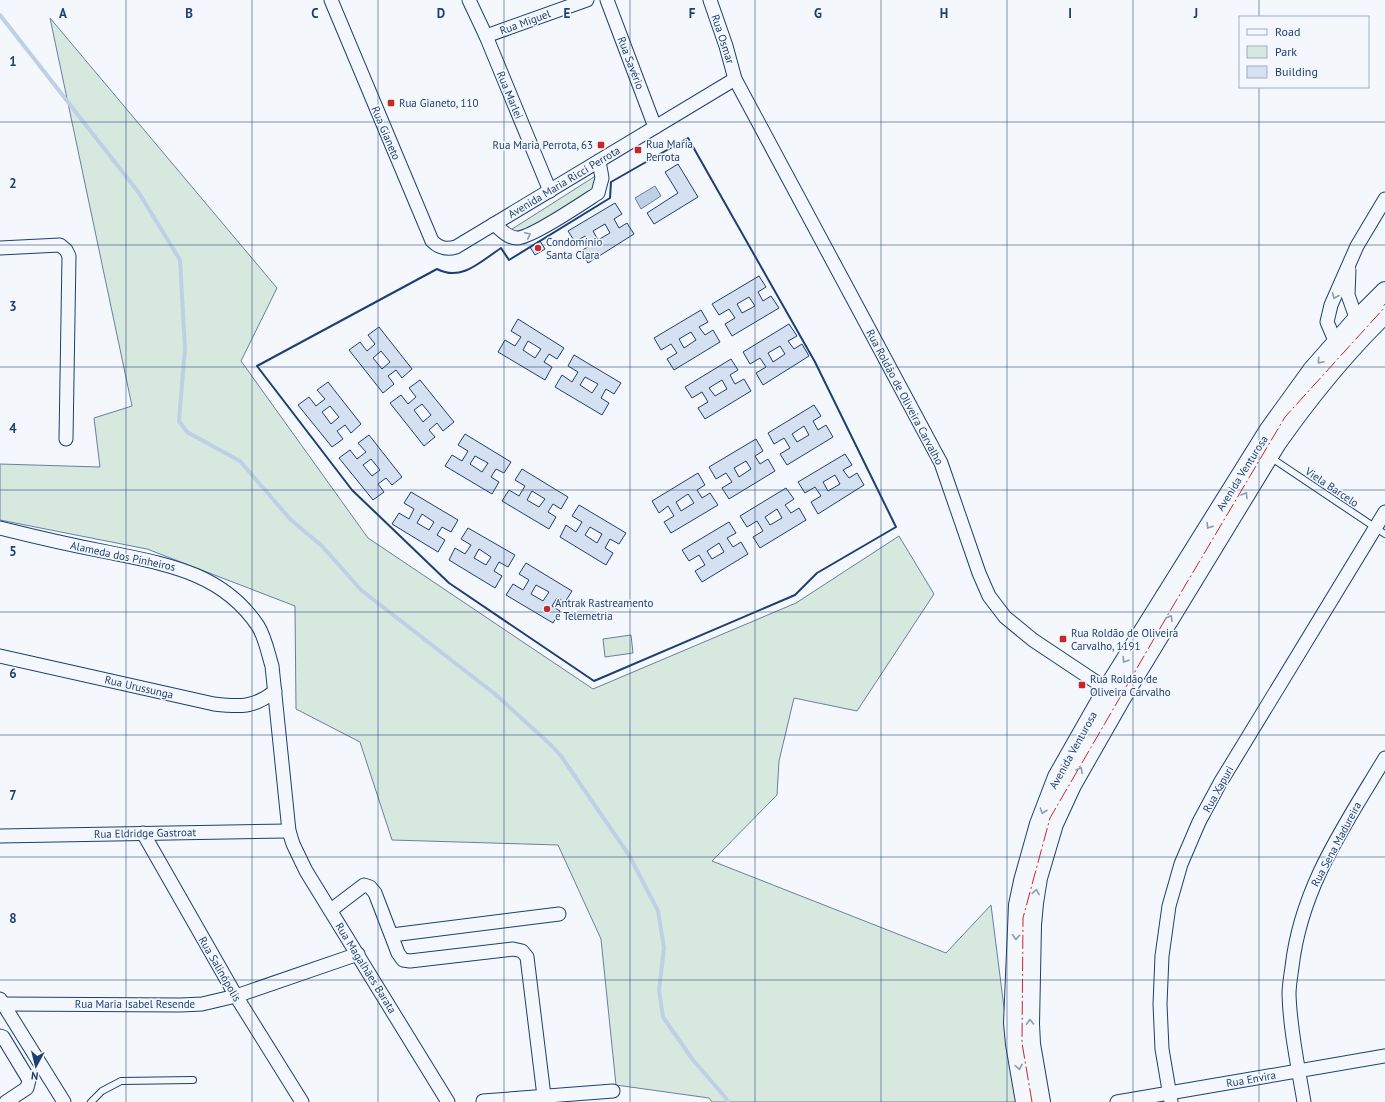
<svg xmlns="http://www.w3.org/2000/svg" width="1385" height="1102" viewBox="0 0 1385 1102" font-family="'PT Sans',sans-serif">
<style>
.green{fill:#d7e8df;stroke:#687fa3}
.water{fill:#bed0e5;stroke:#687fa3}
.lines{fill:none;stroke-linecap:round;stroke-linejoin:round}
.stream{stroke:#bed0e5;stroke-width:4}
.building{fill:#d5e0f0;stroke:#1d3f73;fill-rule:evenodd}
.lane-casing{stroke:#1d3f73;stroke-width:8}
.street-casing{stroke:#1d3f73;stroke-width:15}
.secondary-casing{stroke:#1d3f73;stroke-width:20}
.lane{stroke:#f4f7fb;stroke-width:6}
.street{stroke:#f4f7fb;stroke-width:13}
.secondary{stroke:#f4f7fb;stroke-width:18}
.wall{stroke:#1d3f73;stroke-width:2}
.power{stroke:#c62828;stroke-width:1;stroke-dasharray:14 3 2 3;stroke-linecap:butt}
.oneway{stroke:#889bb7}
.grid{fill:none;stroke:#1d3f73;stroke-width:1;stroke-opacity:0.55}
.poi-dot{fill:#c62828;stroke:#f4f7fb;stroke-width:1.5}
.labels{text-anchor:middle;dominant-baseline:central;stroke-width:3;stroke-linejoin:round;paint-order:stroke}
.street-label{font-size:11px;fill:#1d3f73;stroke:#f4f7fb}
.poi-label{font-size:11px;fill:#1d3f73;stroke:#f4f7fb;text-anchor:start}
.grid-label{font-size:13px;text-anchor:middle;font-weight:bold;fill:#1d3f73;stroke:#f4f7fb;stroke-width:3;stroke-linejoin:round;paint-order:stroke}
</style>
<rect width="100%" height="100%" fill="#f4f7fb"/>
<g class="green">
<path d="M50,18L277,288L241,361L368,538L593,689L796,603L899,536L934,594L857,711L794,698L779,761L777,795L712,861L946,953L991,905L1016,1102H712L709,1098L616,1085L601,939L558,845L392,840L360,742L296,709L295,606L147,549L0,520V464L100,467L94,418L132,406Z"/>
<path d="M597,175L593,190L524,234L509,231Z"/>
<path d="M631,635L633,653L605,657L603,639Z"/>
</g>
<path class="water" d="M655,186L661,196L641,209L635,198Z"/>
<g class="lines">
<path class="stream" d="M0,15L139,193L180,260L185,348L179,421L187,432L240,461L291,520L322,546L361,590L495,694L551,745L561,756L629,855L658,911L664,948L659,990L663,1017L693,1060L725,1097L728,1102"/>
</g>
<g class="building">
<path d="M678,164L698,197L654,224L647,213L678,193L665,172Z"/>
<path d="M615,203L622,214L614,219L619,228L627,223L634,234L588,263L581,251L591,245L585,236L575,242L568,231ZM605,224L610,233L598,240L593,231Z"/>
<path d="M540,241L545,249L535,255L530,247Z"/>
<path d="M759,276L766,287L758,292L763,301L771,296L779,308L732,336L725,324L735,318L729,309L719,315L712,304ZM749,297L755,306L742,313L737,304Z"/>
<path d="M701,310L708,322L699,327L705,335L713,330L720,342L674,370L667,359L677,353L671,344L661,350L654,338ZM691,332L696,340L684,348L679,339Z"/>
<path d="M518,319L564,348L557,359L549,354L544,362L552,367L545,380L498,352L505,340L515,346L521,337L511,331ZM528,341L541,349L535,358L523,350Z"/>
<path d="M789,324L797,336L788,341L794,349L802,344L809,356L763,385L756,373L766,367L760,358L750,364L743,352ZM780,346L785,354L773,362L768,353Z"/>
<path d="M379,327L412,369L402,378L396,370L388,376L394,384L383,393L349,350L360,342L367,351L375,344L368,335ZM381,351L390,362L382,369L373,358Z"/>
<path d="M574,355L621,383L614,394L606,389L601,398L609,403L602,415L555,387L562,375L572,382L578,372L568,366ZM585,377L598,384L592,393L580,385Z"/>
<path d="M731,359L738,370L730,375L735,384L744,379L751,391L705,419L698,408L708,402L702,392L692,398L685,387ZM722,380L727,389L715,396L709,388Z"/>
<path d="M420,380L454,422L443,431L437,423L429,430L435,437L424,446L390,403L401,395L408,404L416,397L409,388ZM422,404L431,415L423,422L414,410Z"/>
<path d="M328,382L361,424L351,433L345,425L337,431L343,439L332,447L298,405L309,397L316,406L325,399L317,390ZM330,406L339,417L331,424L322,412Z"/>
<path d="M814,405L821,416L813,421L818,430L826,425L833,437L787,465L780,454L790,448L784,438L774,444L768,433ZM804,426L809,435L797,442L792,434Z"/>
<path d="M465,434L511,462L504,473L496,469L491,477L499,482L492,494L445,466L452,455L462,461L468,451L458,445ZM475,456L488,463L482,472L470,464Z"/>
<path d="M369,435L402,477L392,485L386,478L378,484L384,492L373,500L339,458L350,450L357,459L366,452L358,443ZM371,459L380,470L372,476L363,465Z"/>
<path d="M756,439L763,451L755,456L760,464L768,459L775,471L729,499L722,488L732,482L726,473L716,479L709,467ZM746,461L751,469L739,477L734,468Z"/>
<path d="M845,454L852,465L843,470L849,478L857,473L864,485L818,514L811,502L821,496L815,487L805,493L798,482ZM835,475L840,484L828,491L823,482Z"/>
<path d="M522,469L568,497L561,509L553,504L548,512L556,517L549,529L502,501L509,490L519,496L525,486L515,480ZM532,491L545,499L539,507L527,500Z"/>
<path d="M698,473L705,485L697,490L702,498L710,493L718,505L671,533L664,522L674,516L668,506L659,513L652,501ZM688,494L694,503L681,511L676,502Z"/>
<path d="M786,488L794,499L785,505L791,513L799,508L806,520L760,548L753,537L763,531L757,521L747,527L740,516ZM777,509L782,518L770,525L765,517Z"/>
<path d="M411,492L458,520L451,532L442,527L437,535L445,540L438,552L392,524L399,513L409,519L414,509L404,503ZM422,514L434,522L429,530L417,523Z"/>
<path d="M579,505L626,533L619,544L610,539L605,548L613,553L606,565L560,537L566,525L576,532L582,522L572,516ZM590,527L602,534L597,543L585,535Z"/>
<path d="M729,522L736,533L727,538L733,547L741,542L748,554L702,582L695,571L705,565L699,555L689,561L682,550ZM719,543L724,552L712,559L707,551Z"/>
<path d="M468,528L515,555L508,567L499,562L494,571L502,576L495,588L449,560L455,548L465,554L471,545L461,539ZM479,549L491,557L486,565L474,558Z"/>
<path d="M526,563L572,591L565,602L557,598L552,606L560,611L553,623L506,595L513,584L523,590L529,580L519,574ZM536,585L549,592L543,601L531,594Z"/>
</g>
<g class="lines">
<defs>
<g id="lane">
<path d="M1270,457L1385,534"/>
<path d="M91,1102L102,1091L121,1081L193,1080"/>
</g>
<g id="street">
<path d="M331,0L432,241C439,248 446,250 456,247L735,79"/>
<path d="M469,0L486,36L550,191"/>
<path d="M607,0L655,127"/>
<path d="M710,0L726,46L735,79L941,463L979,573L989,596L1005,617L1033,640L1114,694"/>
<path d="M486,36L587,0"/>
<path d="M494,224C501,230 508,238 517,238C531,238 584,202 598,193L602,178L599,161"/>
<path d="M0,248L60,245L66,250L69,256L66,439"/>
<path d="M1349,270L1348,295L1359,326"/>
<path d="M1341,347L1336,343L1327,322L1331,305L1357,246L1385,199"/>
<path d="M0,528C36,537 71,545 107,552C165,564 222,572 258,626C265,637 268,653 272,666L289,831L293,844L306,871L448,1102"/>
<path d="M0,656L214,704C240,707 254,708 275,691"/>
<path d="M143,833L236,996L302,1102"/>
<path d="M0,836L289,831"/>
<path d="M331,910L364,885L370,887L375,893L398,953L403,960L410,961L513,949L522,951L527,957L544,1096"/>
<path d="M392,935L559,914"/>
<path d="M0,999L64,1102"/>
<path d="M0,1004L181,1005L202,1004L236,996L358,954"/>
<path d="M0,1036L3,1037L29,1080L27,1088L6,1102"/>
<path d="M483,1101L613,1091"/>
<path d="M1117,1102L1385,1056"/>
<path d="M1171,1102L1162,1049L1160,1004L1162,956L1169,906L1181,864L1199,822L1220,783L1385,512"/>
<path d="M1304,1102C1298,1066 1290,1030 1289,994C1289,985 1291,975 1292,967C1301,887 1345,825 1385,758"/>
</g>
<g id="secondary">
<path d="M1025,1102L1015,1044L1013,1023L1018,905L1023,881L1039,824L1057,777L1107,689L1268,431L1312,370L1356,320L1385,291"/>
<path d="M1041,1102L1031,1044L1030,1024L1032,925L1034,903L1038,878L1054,824L1072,785L1121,699L1277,443C1308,399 1346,352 1385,314"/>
</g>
</defs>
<use href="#lane" class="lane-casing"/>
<use href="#street" class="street-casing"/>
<use href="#secondary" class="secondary-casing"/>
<use href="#lane" class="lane"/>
<use href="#street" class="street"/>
<use href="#secondary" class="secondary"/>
<path class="wall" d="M688,138L815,362L896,527L817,573L795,595L594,681L449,583L352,490L257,366L437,269C462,282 481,261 501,248L509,260L610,198L611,182Z"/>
<path class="power" d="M1032,1102L1022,1043L1023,918L1050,818L1173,606L1285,417L1385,307"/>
</g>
<defs><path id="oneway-chevron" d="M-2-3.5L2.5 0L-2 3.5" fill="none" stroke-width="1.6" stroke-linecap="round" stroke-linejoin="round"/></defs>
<g class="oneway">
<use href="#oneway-chevron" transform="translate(528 235) rotate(-25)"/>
<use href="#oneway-chevron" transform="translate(1335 296) rotate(113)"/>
<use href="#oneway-chevron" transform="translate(1320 361) rotate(131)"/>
<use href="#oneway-chevron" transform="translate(1245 495) rotate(-59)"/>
<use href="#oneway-chevron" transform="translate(1209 526) rotate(122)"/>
<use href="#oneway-chevron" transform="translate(1170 618) rotate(-59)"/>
<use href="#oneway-chevron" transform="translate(1125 660) rotate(122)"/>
<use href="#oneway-chevron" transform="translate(1080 770) rotate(-60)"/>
<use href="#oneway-chevron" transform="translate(1043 811) rotate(109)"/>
<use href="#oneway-chevron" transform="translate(1036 892) rotate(-81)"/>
<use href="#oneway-chevron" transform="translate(1016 937) rotate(94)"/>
<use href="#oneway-chevron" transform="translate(1030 1022) rotate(-91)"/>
<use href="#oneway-chevron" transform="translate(1019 1067) rotate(80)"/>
</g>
<path class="grid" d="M126,0V1102M252,0V1102M378,0V1102M504,0V1102M630,0V1102M755,0V1102M881,0V1102M1007,0V1102M1133,0V1102M1259,0V17M1259,87V1102M0,122H1385M0,245H1385M0,367H1385M0,490H1385M0,612H1385M0,735H1385M0,857H1385M0,980H1385"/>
<g class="poi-dot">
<rect x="387" y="99" width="8" height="8" rx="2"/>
<rect x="597" y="141" width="8" height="8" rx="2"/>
<rect x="634" y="146" width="8" height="8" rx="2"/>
<circle cx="538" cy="248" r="4"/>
<circle cx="547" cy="609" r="4"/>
<rect x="1059" y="635" width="8" height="8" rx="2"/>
<rect x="1078" y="681" width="8" height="8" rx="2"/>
</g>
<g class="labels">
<g class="street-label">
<text transform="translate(525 22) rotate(-20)">Rua Miguel</text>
<text transform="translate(723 39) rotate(72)">Rua Osmar</text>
<text transform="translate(631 63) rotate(69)">Rua Savério</text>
<text transform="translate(510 95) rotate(67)">Rua Marlei</text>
<text transform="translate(386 133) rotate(67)">Rua Gianeto</text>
<text transform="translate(564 182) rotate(-31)">Avenida Maria Ricci Perrota</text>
<text transform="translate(905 397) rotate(62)">Rua Roldão de Oliveira Carvalho</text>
<text transform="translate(1242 473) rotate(-58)">Avenida Venturosa</text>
<text transform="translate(1332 487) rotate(34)">Viela Barcelo</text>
<text transform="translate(123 556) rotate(12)">Alameda dos Pinheiros</text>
<text transform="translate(139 687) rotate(13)">Rua Urussunga</text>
<text transform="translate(1073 750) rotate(-61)">Avenida Venturosa</text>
<text transform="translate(1218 789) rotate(-61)">Rua Xapuri</text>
<text transform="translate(145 833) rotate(-1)">Rua Eldridge Gastroat</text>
<text transform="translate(1336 844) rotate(-62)">Rua Sena Madureira</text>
<text transform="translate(366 968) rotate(58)">Rua Magalhães Barata</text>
<text transform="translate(220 969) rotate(60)">Rua Salinópolis</text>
<text x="135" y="1004">Rua Maria Isabel Resende</text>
<text transform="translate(1251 1079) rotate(-10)">Rua Envira</text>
</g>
<g class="poi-label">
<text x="399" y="103">Rua Gianeto, 110</text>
<text x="646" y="144">Rua Maria<tspan x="646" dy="13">Perrota</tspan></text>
<text x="593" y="145" text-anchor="end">Rua Maria Perrota, 63</text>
<text x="546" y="242">Condomínio<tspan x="546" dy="13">Santa Clara</tspan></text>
<text x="555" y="603">Antrak Rastreamento<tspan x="555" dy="13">e Telemetria</tspan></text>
<text x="1071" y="633">Rua Roldão de Oliveira<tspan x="1071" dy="13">Carvalho, 1191</tspan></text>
<text x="1090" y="679">Rua Roldão de<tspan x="1090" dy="13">Oliveira Carvalho</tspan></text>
</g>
</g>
<g class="grid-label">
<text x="63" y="18">A</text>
<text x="189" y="18">B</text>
<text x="315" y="18">C</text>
<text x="441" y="18">D</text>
<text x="567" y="18">E</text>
<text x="692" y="18">F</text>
<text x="818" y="18">G</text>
<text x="944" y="18">H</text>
<text x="1070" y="18">I</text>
<text x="1196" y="18">J</text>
<text x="13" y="66">1</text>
<text x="13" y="188">2</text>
<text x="13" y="311">3</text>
<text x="13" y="433">4</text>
<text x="13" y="556">5</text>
<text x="13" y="678">6</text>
<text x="13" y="800">7</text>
<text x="13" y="923">8</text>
</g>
<rect x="1239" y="16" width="130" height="72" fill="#f4f7fb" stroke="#9eadc5"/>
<rect x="1247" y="29" width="20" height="6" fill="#f4f7fb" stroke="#9eadc5"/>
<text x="1275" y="36" font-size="12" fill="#1d3f73">Road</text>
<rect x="1247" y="46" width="20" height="12" fill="#d7e8df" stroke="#9eadc5"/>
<text x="1275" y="56" font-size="12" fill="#1d3f73">Park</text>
<rect x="1247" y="66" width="20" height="12" fill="#d5e0f0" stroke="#9eadc5"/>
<text x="1275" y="76" font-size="12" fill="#1d3f73">Building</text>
<g transform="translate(36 1066) rotate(187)" stroke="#f4f7fb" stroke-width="3" paint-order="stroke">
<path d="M0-3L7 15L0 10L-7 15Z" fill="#1d3f73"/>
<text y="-6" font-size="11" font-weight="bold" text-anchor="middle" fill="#1d3f73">N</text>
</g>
</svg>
